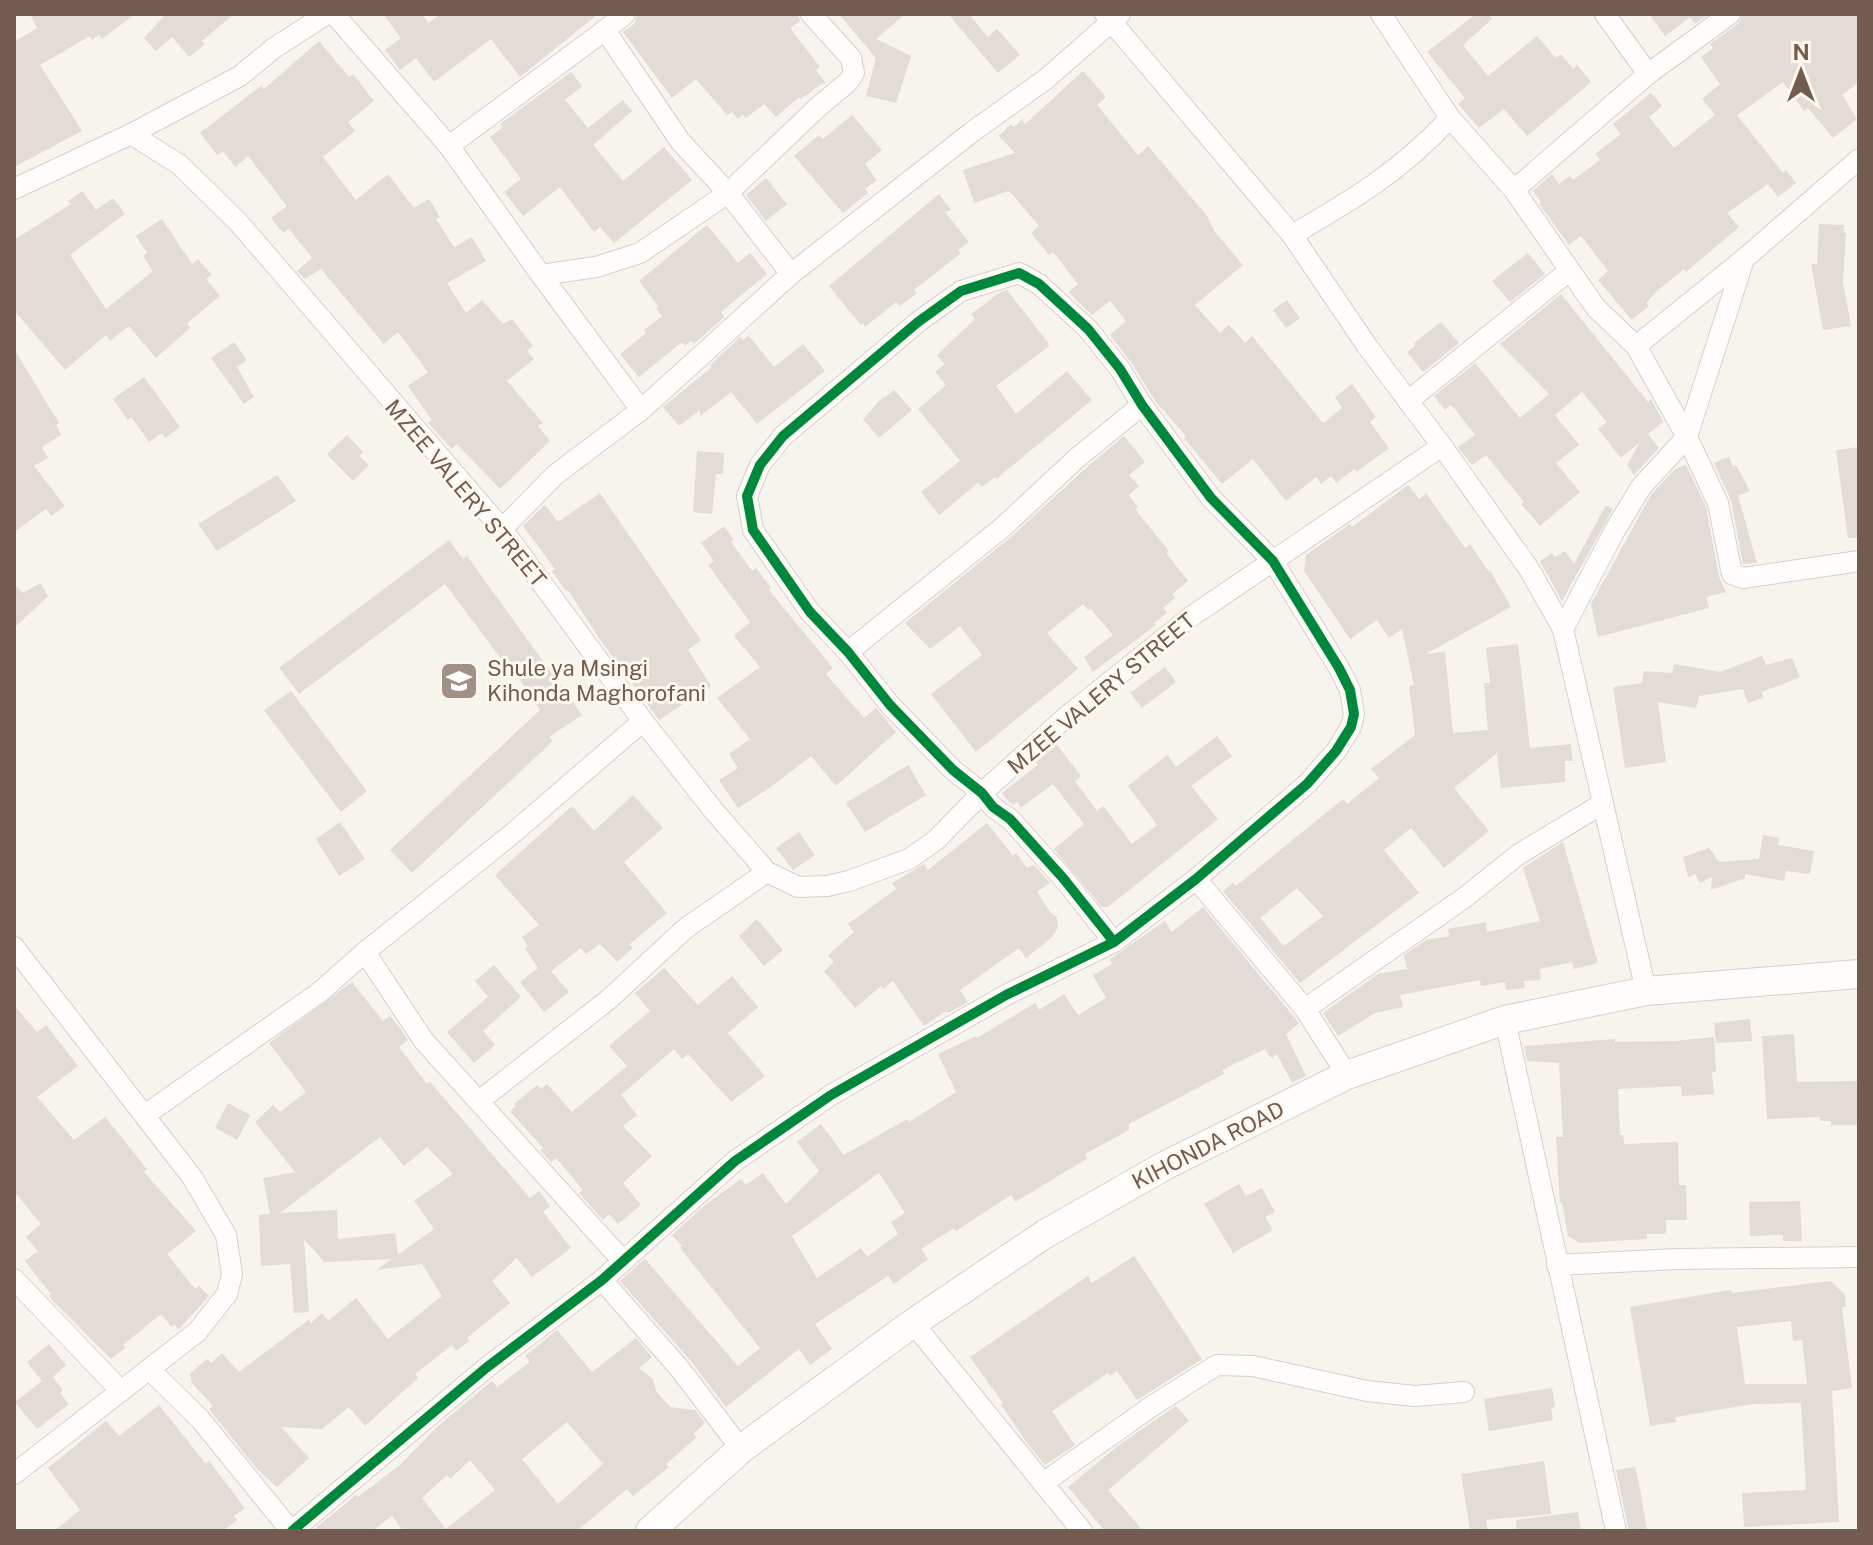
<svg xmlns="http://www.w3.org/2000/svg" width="1873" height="1545" viewBox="0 0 1873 1545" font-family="'Public Sans',sans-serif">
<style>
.building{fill:#e3dbd5;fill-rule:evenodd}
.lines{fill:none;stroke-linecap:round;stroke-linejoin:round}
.street-casing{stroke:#d6d0cb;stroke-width:22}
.secondary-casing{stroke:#d7d0cb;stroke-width:30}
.street{stroke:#fefdfc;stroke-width:20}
.secondary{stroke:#fefdfc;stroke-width:28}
.cycleway-casing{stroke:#fdf8ef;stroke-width:15}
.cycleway{stroke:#00873e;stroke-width:10}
.labels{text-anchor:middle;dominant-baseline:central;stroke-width:6;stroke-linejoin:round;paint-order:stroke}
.street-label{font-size:22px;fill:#735b4f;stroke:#fdf8ef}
.poi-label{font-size:22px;fill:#735b4f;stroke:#fdf8ef;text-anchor:start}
</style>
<rect width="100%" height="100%" fill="#f7f3ed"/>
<g class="building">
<path d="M30,14H135L102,39L99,35L92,40L90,36L40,65L82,131L14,167V42L37,28Z"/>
<path d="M166,14H234L202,41L205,44L189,57L172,37L156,51L144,38Z"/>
<path d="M383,14H422L428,23L441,14H598L520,77L491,39L434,82L416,58L400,70L385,50L401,38Z"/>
<path d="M638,14H798L800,21L790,28L820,67L816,70L826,83L821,84L801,99L799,97L776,117L764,104L746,118L743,115L738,119L732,112L727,115L696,79L672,98L623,32L634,24Z"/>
<path d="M839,14H905L876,39L911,56L896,103L866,96L876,58Z"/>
<path d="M948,14H969L988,37L997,29L1020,55L998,73Z"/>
<path d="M1476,14H1488L1492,19L1463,45L1488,76L1537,36L1556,58L1561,54L1573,69L1577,65L1591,82L1527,136L1504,109L1479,128L1458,104L1465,98L1427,52Z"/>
<path d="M1649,14H1708L1695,24L1690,17L1665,36Z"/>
<path d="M1743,14H1859V82L1842,95L1857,119L1833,138L1808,108L1804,111L1783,82L1737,115L1783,173L1786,170L1796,183L1778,197L1768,184L1727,213L1739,227L1686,272L1684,269L1657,291L1646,303L1649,306L1632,320L1598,280L1608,271L1581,236L1569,245L1539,204L1541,202L1533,191L1552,174L1559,184L1570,176L1573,180L1600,160L1595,154L1621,134L1613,124L1651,93L1662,106L1649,117L1674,148L1715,115L1702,99L1720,84L1701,57L1713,48L1710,44L1738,24Z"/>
<path d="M319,41L349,77L353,74L374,101L348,122L355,131L323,157L356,200L388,174L414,208L429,199L440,217L436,219L454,247L472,237L486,261L447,283L466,313L482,300L503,324L512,319L533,346L527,351L534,359L507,381L543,423L538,426L550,441L500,489L457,444L452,449L428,423L432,420L408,386L428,372L398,332L384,344L321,269L305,279L297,271L312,258L289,229L283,233L271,218L287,206L248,156L235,167L223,151L217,155L200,133L261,86L264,89Z"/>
<path d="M1083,71L1106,97L1097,105L1138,155L1148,146L1207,216L1215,232L1243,265L1195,305L1220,333L1229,325L1245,343L1252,336L1323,423L1342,408L1335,397L1352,384L1376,417L1370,422L1389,448L1357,472L1354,469L1336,483L1331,476L1321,484L1316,477L1286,501L1253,459L1222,484L1184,438L1186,436L1156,402L1131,362L1110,335L1126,321L1110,301L1092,315L1076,300L1069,292L1078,284L1053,252L1049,255L1031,233L1039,226L1012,194L1008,191L974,203L963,170L1015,153L999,136L1011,124L1014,127L1022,120L1025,124Z"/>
<path d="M571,72L582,86L565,100L588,128L623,100L632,111L593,145L623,181L664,147L692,180L614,243L600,227L594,232L560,187L523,216L504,192L521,179L490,137L503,127L500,124Z"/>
<path d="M852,115L882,150L865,164L877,180L865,189L868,193L843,213L794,156L819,135L823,139Z"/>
<path d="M766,178L787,204L766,221L746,195Z"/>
<path d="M82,191L96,210L113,198L125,214L70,255L106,309L153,271L143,256L147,253L136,236L162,219L192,264L198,259L212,275L206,279L220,296L187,323L190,328L156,358L129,326L110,341L106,335L65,370L14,310V240L71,204L68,201Z"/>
<path d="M939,194L951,210L945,212L969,242L958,250L961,253L914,290L917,293L900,306L896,302L865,327L863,323L861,325L829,286Z"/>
<path d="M1819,224L1844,225V233H1846L1843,283L1851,326L1823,330L1811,264H1817Z"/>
<path d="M707,225L738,263L750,253L767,274L721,312L724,317L694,344L691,341L685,346L682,342L639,377L620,354L646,333L644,330L662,316L656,308L658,306L639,281Z"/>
<path d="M1528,253L1545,274L1510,302L1492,281Z"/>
<path d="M1007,290L1049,344L1048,347L996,386L1016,414L1067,371L1092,400L996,479L995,477L982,487L978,483L939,515L921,492L960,461L918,409L946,385L935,372L945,364L937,355L975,319L971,314L999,293Z"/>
<path d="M1561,294L1648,402L1651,399L1663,422L1648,434L1659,448L1634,475L1627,465L1640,442L1621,458L1598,429L1607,422L1582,392L1555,415L1579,445L1556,463L1580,492L1540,526L1521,504L1524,502L1486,455L1472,465L1458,447L1475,435L1454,408L1451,405L1445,410L1434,396L1475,363L1520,418L1549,394L1500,344Z"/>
<path d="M1287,300L1300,318L1286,328L1273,310Z"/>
<path d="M1441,322L1459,343L1423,372L1407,352L1415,346L1414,343Z"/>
<path d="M749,336L774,367L803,344L825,371L757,424L731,392L700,416V410L679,426L663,407L712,367L710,365L740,337L743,340Z"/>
<path d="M234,342L247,360L237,367L254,397L244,404L211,358Z"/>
<path d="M14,349L59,423L56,425L61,435L42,447L48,458L34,466L65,506L51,516L46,509L14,532Z"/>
<path d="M144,377L180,427L165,438L162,433L149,442L131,417L128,420L113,399Z"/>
<path d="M894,390L912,410L879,438L863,419L883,397L884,398Z"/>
<path d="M347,435L363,452L359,456L369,465L353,481L327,454Z"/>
<path d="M1124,436L1145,462L1129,475L1139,486L1129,495L1138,507L1135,509L1169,551L1166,553L1188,581L1172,594L1175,598L1163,608L1167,613L1154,623L1156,625L1093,672L1084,657L1113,635L1090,608L1088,610L1083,604L1047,633L1078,669L976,752L931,694L982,655L960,626L930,649L905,623L1011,537L1086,468Z"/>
<path d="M1859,447V538H1848L1836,450Z"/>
<path d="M697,451L724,453L723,474H716L712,514L693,512Z"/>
<path d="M1729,457L1733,467L1736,465L1750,491L1738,496L1757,563L1743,564L1731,500L1714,463Z"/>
<path d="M1686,465L1706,507L1719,577L1726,592L1706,597L1709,608L1598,637L1591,604L1651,495L1675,469Z"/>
<path d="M277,475L296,501L217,551L198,524Z"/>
<path d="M1408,485L1419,499L1426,493L1465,548L1470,544L1488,571L1490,570L1511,607L1426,654L1445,652L1453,733L1488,730L1484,683H1490L1486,648L1518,644L1530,748L1571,744L1573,761H1565V782L1501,788L1497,753L1454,788L1489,831L1444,868L1411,828L1384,850L1419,893L1300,983L1223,891L1233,883L1236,886L1343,799L1347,804L1379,778L1371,769L1415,735L1409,686L1414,685L1402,629L1389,638L1377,620L1350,639L1304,571L1306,555L1350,524L1352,527ZM1297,888L1323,916L1284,946L1260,918Z"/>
<path d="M600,493L701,640L688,650L711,686L659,720L599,638L568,590L566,591L552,571L555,569L523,526L545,505L558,522Z"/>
<path d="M1606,505L1613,509L1562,601L1540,561L1552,553L1555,557L1565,551L1574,564Z"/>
<path d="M724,526L734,540L731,542L752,571L756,568L771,588L769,590L833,668L826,674L864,718L876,708L896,732L836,786L811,756L768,789L738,808L719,780L738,768L729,754L750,739L717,698L760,667L734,636L750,622L708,565L714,561L701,543Z"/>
<path d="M449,540L463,559L467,556L582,715L549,737L553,741L412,873L390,850L540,710L506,659L503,661L445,584L299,694L279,668Z"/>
<path d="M40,583L48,596L14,628V584L23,593Z"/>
<path d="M1762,656L1766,665L1792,658L1800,677L1762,692L1763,698L1748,703L1743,689L1699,696L1696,708L1658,702L1666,762L1625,768L1613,687L1642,683L1644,671L1672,673L1674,664L1720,672Z"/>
<path d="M1165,667L1176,682L1142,708L1130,693Z"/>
<path d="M291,691L367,791L341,812L264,710Z"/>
<path d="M1217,736L1232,756L1191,786L1218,819L1108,907H1102L1054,849L1084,824L1053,784L1021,808L1017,802L1013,805L1009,802L1002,793L1038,765L1035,762L1057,745L1081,776L1075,781L1097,811L1103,806L1132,844L1157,825L1128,786L1167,755L1176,767Z"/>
<path d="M908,765L926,795L865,832L846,803Z"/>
<path d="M633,795L663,828L624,862L667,913L630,944L633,948L617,962L600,944L586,954L581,948L551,971L569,992L544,1012L520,982L538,968L525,948L528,946L522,937L539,925L495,875L572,806L594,831Z"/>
<path d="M340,822L365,859L339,876L316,839Z"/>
<path d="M987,823L1013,856L1016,853L1027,868L1034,865L1050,883L1037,892L1051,913L1057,917L1058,928L1051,938L1026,958L1019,948L960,990L968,1002L948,1013L946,1011L924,1026L893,981L883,989L881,986L855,1008L824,971L834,962L828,955L854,932L848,924L896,889L892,883L924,864L928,870Z"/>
<path d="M799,832L815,855L793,870L776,848Z"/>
<path d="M1763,835L1779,838L1778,845L1814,851L1810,874L1786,871L1784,881L1745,874V878L1711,890L1712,877L1700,883L1695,874L1688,877L1683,857L1709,848L1719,862L1759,859Z"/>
<path d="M1563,842L1598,963L1574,969L1572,962L1540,969L1541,980L1524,981L1525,988L1506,990L1505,982L1481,986L1480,980L1400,995L1403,1007L1375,1013L1338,1036L1323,1013L1378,974L1407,969L1404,955L1426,940L1449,936L1448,929L1486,922L1487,932L1540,921L1523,868Z"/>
<path d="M1203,907L1299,1023L1286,1034L1306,1076L1292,1083L1277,1054L1271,1058L1265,1049L1222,1070L1224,1074L1129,1124V1130L1085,1154L1087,1159L1073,1167L1015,1202L1011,1195L956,1231L954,1228L921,1249L928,1259L894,1284L888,1276L815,1324L832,1349L810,1365L799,1349L726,1407L690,1360L620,1281L645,1259L738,1366L760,1348L680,1248L682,1246L672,1235L705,1205L741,1179L746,1185L763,1173L786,1204L819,1171L797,1142L821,1124L844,1155L907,1119L909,1122L956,1092L938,1054L976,1036L977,1038L1035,1003L1039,1010L1064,994L1078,1015L1106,998L1093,975L1112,964L1110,959L1165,921L1172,932ZM879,1173L905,1213L891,1222L898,1234L867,1257L861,1248L817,1278L792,1236Z"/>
<path d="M757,919L783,950L764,966L739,936Z"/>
<path d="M494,965L521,997L483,1031L495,1045L474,1063L447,1032L488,997L475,981Z"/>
<path d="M664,968L698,1005L732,976L758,1007L728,1033L765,1076L731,1102L688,1054L682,1059L674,1049L621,1095L637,1115L623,1126L652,1156L623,1183L641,1205L618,1224L609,1214L603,1220L579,1193L583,1190L556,1158L551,1162L540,1150L543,1148L510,1111L516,1106L514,1104L537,1085L541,1089L547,1084L572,1112L627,1066L609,1046L650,1011L635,993Z"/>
<path d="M352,982L383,1021L390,1016L400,1028L408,1040L399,1047L427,1084L430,1082L530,1198L539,1191L550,1206L543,1212L571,1248L532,1277L517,1258L492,1281L510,1303L467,1338L470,1340L456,1351L452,1345L415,1374L418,1378L365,1426L349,1407L322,1429L281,1427L309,1458L277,1487L257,1469L209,1409L213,1406L192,1383L190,1374L207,1359L211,1363L222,1353L239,1372L310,1319V1324L322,1313L328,1321L356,1298L388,1339L442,1296L422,1264L376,1270L392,1259L324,1262L304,1239L309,1312L294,1313L290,1264L261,1266L259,1215L270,1214L263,1178L295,1172L255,1122L273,1105L280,1112L306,1092L269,1043ZM380,1137L404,1166L427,1147L453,1174L414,1201L434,1229L398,1255L395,1233L338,1239L337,1210L280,1213Z"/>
<path d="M14,1005L37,1032L46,1025L78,1066L37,1097L74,1140L105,1117L147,1169L144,1172L196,1231L167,1254L195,1289L199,1286L209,1296L179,1329L174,1324L172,1327L161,1314L123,1345L125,1348L111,1359L53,1301L49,1295L51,1294L25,1261L38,1251L26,1237L41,1224L14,1191Z"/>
<path d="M1750,1019L1752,1041L1716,1043L1714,1023Z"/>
<path d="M1794,1034L1797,1082L1859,1081V1125H1831V1121H1820V1117L1767,1119L1762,1036Z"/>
<path d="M1714,1037L1716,1071L1712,1072L1714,1094L1682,1096L1681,1086L1618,1089L1620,1135H1623L1624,1144L1678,1142L1679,1185H1686L1687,1220H1666V1234H1647V1239L1580,1243L1568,1236L1562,1203H1560L1556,1137H1563L1559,1063L1527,1061L1524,1046L1615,1039V1042L1675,1041Z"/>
<path d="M228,1103L250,1115L237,1140L215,1128Z"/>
<path d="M1239,1184L1246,1196L1262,1188L1275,1212L1265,1217L1273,1230L1233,1253L1204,1204Z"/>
<path d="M1800,1201L1802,1241H1783V1235L1750,1236L1749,1202Z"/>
<path d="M1134,1256L1202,1359L1137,1400L1117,1371L1110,1376L1108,1373L1052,1411L1075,1445L1045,1465L1025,1440L1001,1405L1003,1403L970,1357L1088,1276L1092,1283Z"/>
<path d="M1831,1281L1845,1295L1846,1307H1842L1852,1388L1832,1391L1839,1522L1744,1527L1742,1493L1806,1490L1801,1403L1752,1404L1675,1417L1676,1422L1650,1426L1630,1307L1731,1290L1732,1293ZM1791,1321L1793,1341L1802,1340L1807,1384H1745L1737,1327Z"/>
<path d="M557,1330L592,1372L636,1338L652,1357L639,1368L653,1379L656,1391L670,1407L695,1410L705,1423L693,1434L697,1437L666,1464L669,1467L633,1496L627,1489L577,1531H403L392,1516L372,1531H312L356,1495L358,1497L401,1464L438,1426L492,1381L497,1387L530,1362L525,1356ZM567,1422L603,1464L558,1504L522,1459ZM470,1460L495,1490L446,1529L422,1498L447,1475L450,1479Z"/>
<path d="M49,1344L66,1365L53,1377L63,1390L60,1393L69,1404L37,1429L15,1402L42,1381L27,1362Z"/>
<path d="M1552,1388L1555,1407L1551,1408L1553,1420L1489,1431L1484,1399Z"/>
<path d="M159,1405L206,1464L209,1461L245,1508L234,1516L237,1520L223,1531H54L80,1510L48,1468L106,1421L119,1436Z"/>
<path d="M1176,1406L1189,1421L1108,1490L1143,1531H1105L1068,1487L1119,1445Z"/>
<path d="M1544,1461L1551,1514L1486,1520L1488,1531H1470L1461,1474Z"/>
<path d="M1635,1467L1640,1489L1647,1531H1629L1616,1470Z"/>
<path d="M1578,1512L1581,1530L1517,1531L1516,1520Z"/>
</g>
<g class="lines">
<defs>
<g id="street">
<path d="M334,14L449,146L541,275L641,410"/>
<path d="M625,14L605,30L680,141L728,193L791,274"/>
<path d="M1105,14L1292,235L1367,346L1442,446L1529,569L1563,629L1646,991"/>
<path d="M1381,14L1450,118L1514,190L1596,308L1636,346L1687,437L1718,503L1732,574L1743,578L1859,561"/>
<path d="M1605,14L1648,74"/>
<path d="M131,134L180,165L239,223L502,529L643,721L714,811L767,872L798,887L827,886L849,881L909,859L936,840L982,793L1066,717L1192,616L1442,446"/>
<path d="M449,146L605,30"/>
<path d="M14,189L131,134L240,76L274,48L327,14"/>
<path d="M1514,190L1648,74L1730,14"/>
<path d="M1292,235C1354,199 1401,171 1450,118"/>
<path d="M541,275L596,267L640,253L728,193L817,108L848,82L854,73L851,58L811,14"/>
<path d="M1636,346L1744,259"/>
<path d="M1408,401L1569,271"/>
<path d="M502,529L555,475L641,410L791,274L972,132L1046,79L1120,14"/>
<path d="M1563,629L1615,530L1641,487L1687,437L1744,259L1859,159"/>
<path d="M848,652L1003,527L1077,458L1142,405"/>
<path d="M1196,879L1305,1009L1347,1075"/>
<path d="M14,947L192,1177L226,1235L232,1274L227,1294L197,1332L14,1474"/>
<path d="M365,952L424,1041L622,1260"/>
<path d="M1305,1009L1464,898L1519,854L1602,804"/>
<path d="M1505,1020L1616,1531"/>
<path d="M479,1101L608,1000L686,928L767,872"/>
<path d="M145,1115L320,992L365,952L512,834L643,721"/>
<path d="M1557,1265L1677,1259L1859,1257"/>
<path d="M14,1279L121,1391"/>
<path d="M602,1280L680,1369L741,1449"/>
<path d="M913,1323L1082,1531"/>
<path d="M149,1369L200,1419L291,1531"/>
<path d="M1043,1483L1152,1406L1217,1365L1253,1366L1367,1391L1415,1396L1464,1392"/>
<path d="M292,1531L486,1368L602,1280L735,1161L831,1095L1006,995L1114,942L1196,879L1307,784L1336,751L1351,727L1354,714L1350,690L1339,668L1273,561L1211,498L1142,405L1120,369L1088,329L1039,284L1019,273L961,291L918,322L783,436L760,465L747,496L753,530L810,612L848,652L890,705L953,770L982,793L993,807L1010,819L1063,878L1114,942"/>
</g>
<path id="secondary" d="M650,1531L741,1449L913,1323L1045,1234L1166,1165L1347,1075L1505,1020L1646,991L1859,974"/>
</defs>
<use href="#street" class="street-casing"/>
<use href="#secondary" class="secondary-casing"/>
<use href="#street" class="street"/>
<use href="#secondary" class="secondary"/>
<defs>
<path id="cycleway" d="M292,1531L486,1368L602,1280L735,1161L831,1095L1006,995L1114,942L1196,879L1307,784L1336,751L1351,727L1354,714L1350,690L1339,668L1273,561L1211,498L1142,405L1120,369L1088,329L1039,284L1019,273L961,291L918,322L783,436L760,465L747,496L753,530L810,612L848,652L890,705L953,770L982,793L993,807L1010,819L1063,878L1114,942"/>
</defs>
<use href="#cycleway" class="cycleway-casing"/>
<use href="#cycleway" class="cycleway"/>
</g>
<defs>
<symbol id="school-square" viewBox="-11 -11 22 22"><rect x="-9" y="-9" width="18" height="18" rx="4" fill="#a19086" stroke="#fdf8ef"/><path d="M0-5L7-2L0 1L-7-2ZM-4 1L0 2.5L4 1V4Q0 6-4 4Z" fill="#fff"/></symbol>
</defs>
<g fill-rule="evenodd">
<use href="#school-square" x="437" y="659" width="44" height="44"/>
</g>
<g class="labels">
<g class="street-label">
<text transform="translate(466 493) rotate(50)">MZEE VALERY STREET</text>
<text transform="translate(1101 693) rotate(-40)">MZEE VALERY STREET</text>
<text transform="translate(1208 1145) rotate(-27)">KIHONDA ROAD</text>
</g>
<g class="poi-label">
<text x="487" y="668">Shule ya Msingi<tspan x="487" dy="25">Kihonda Maghorofani</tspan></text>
</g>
</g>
<rect width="1873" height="1545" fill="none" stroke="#735b4f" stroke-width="32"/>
<g transform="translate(1801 72)" stroke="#fdf8ef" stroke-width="6" paint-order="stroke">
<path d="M0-6L14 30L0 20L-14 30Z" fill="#735b4f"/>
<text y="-12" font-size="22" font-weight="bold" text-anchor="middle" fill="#735b4f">N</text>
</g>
</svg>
